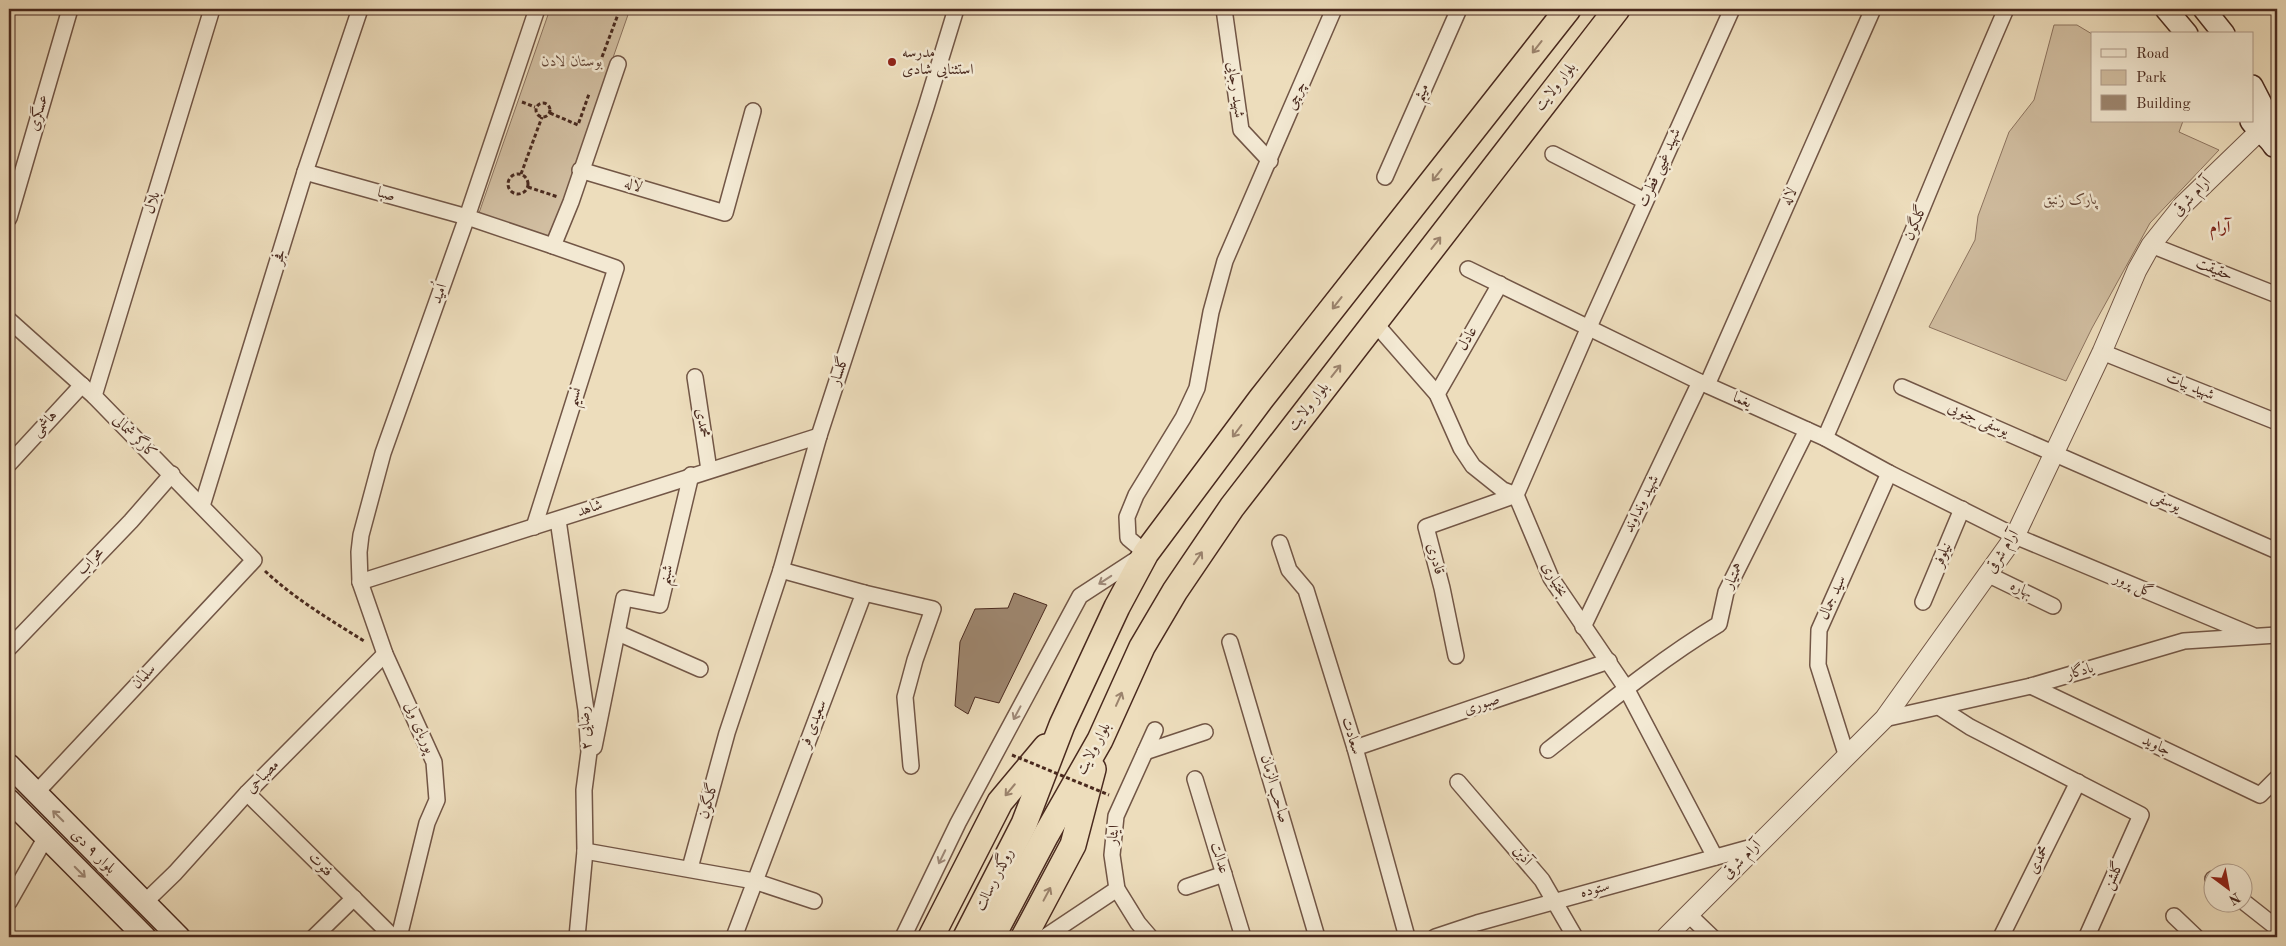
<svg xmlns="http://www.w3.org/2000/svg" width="2286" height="946" viewBox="0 0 2286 946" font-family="'Old Standard TT',Amiri,serif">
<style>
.green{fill:#d1bea1;stroke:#8d7460}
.building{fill:#9e8770;stroke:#49291e}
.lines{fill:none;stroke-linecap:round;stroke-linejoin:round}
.minor-casing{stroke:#725646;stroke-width:18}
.tertiary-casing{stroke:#725646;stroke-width:21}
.secondary-casing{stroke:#49291e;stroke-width:24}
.trunk-casing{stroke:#49291e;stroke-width:28}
.path{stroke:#49291e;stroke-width:3;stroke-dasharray:4 2.5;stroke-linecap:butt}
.minor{stroke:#f3e9d3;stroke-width:15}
.tertiary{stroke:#f3e9d3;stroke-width:19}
.secondary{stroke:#f3e9d3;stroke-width:21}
.trunk{stroke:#edddbc;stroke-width:25}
.path-bridge{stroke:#49291e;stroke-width:3;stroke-dasharray:4 2.5;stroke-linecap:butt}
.oneway{stroke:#9b836d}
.oneway2{stroke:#9e8978}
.poi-dot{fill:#8f2418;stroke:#f3e9d3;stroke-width:2}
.labels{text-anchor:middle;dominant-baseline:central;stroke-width:5;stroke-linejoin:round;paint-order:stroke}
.poi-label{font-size:15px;fill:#49291e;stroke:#f3e9d3;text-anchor:start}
.park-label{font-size:15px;font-style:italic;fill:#644738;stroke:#f3e9d3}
.street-label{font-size:15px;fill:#49291e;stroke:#f3e9d3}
.neighbourhood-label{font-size:16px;font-weight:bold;fill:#7a1f14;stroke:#f3e9d3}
</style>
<rect width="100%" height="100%" fill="#edddbc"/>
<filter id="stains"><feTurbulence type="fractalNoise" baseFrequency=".004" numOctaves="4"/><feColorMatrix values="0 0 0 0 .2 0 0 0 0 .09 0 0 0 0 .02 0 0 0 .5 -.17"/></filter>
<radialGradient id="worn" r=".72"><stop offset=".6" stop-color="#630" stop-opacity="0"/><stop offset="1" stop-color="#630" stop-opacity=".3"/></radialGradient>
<g class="green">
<path d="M550,9H630L550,238L479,213Z"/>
<path d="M2054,25H2077L2092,34V121H2183L2179,132L2219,150L2150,223L2092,328L2066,381L1929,327L1975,240L1978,216L2009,132L2034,100Z"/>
</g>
<path class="building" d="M1014,593L1047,605L999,703L975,697L968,714L955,706L960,642L975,609L1008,608Z"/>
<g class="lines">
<defs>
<g id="minor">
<path d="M1224,9L1241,130L1270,161"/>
<path d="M1553,154L1645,201"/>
<path d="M580,170L725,213L753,111"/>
<path d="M305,172L467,217L553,246"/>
<path d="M1385,177L1459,9"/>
<path d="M9,218L70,9"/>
<path d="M2151,245L2277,295"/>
<path d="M1468,269L1700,382L1825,438L1889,473L2015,536L2252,635"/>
<path d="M9,320L94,396L254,560L35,794"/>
<path d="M1374,322L1437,394L1461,448L1473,466L1503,490L1516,495L1551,578L1626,688L1715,857"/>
<path d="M2102,352L2277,422"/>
<path d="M695,377L709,470"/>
<path d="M1707,385L1873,9"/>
<path d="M1902,387L2277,551"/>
<path d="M1437,394L1500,284"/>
<path d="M94,396L212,9"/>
<path d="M1825,438C1888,296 1944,151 2006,9"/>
<path d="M9,464L82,385"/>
<path d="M202,506L305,172L360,9"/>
<path d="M558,520L586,710L589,752L584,790L585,851L577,937"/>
<path d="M534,527L616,268L553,246L571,202L618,64"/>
<path d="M1280,543L1289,570L1306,590L1355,748L1407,937"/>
<path d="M1989,575L2053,606"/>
<path d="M360,582L819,436"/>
<path d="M864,593L933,609L915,660L905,697L911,766"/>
<path d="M1923,602L1962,509"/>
<path d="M1583,627L1700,382"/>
<path d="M618,633L700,669"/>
<path d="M1230,642L1317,937"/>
<path d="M9,648L131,521L172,474"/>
<path d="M1456,656L1442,588L1426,527L1516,495L1589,327L1732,9"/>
<path d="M2031,686L2260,795L2277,778"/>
<path d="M1939,707L1970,727L2141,815L2087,936"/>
<path d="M1884,719L2031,686L2184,641L2277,635"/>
<path d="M594,747L624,598L660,605L691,475"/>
<path d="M1355,748L1609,661"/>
<path d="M1548,750C1604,706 1658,661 1719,624L1726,592L1807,430"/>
<path d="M1145,752L1205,732"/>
<path d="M1847,757L1818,665L1819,630L1889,473"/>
<path d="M1195,779L1243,937"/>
<path d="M1458,782L1542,880L1575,937"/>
<path d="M247,793L393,937"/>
<path d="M585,851L754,881L814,901"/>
<path d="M690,868L727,733L781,570L819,436L926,107L956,9"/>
<path d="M2213,879H2214"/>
<path d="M1186,887L1224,874"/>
<path d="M9,902L46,837"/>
<path d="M2244,902L2277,928"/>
<path d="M144,903L175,873L247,793L385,654"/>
<path d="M1688,914L1712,937"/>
<path d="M2174,916L2196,937"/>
<path d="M314,937L354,898"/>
<path d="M399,937L427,823L437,800L434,762L385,654L360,582L359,552L361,535L383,453L467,217L537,9"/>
<path d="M734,937L864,593L781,570"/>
<path d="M903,937L958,823L1080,596L1146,553L1128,538L1127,517L1136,495L1183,418L1197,388L1211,312L1225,261L1334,9"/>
<path d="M1045,937L1117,889"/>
<path d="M1150,937L1138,923L1117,889L1112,855L1116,816L1155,730"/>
<path d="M1435,937L1477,923L1756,846"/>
<path d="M2001,937L2078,782"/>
</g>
<path id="tertiary" d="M1666,937L1884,719L2015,536L2102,352L2137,270L2151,245L2183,205L2271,120"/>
<g id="secondary">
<path d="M2166,9L2187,34"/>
<path d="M2204,9L2224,34"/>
<path d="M2252,86L2270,121L2269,138"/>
<path d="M2251,121C2258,131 2268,136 2274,146"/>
<path d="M9,765L179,937"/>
<path d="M9,800L145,937"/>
</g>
<g id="trunk">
<path d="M931,937L1000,802L1046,747"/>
<path d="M966,937L1024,824L1062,725L1117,607L1146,553L1261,399L1568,9"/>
<path d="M992,937L1046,835L1100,740L1142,647L1175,591L1232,507L1617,9"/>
<path d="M1024,937L1073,845L1093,769"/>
</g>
</defs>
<use href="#minor" class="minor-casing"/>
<use href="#tertiary" class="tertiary-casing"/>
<use href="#secondary" class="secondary-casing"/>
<use href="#trunk" class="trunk-casing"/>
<g class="path">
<path d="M602,57L620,9"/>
<path d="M522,102L535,107"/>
<circle cx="543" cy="110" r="7"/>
<path d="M550,113L578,125L589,94"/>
<path d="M521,174L542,117"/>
<circle cx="518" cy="184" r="10"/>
<path d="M528,187L558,197"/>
<path d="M265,571C295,599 329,619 364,641"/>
</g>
<use href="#minor" class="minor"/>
<use href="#tertiary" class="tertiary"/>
<use href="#secondary" class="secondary"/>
<use href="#trunk" class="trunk"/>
<path class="path-bridge" d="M1012,755L1109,795"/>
</g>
<defs><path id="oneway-shaft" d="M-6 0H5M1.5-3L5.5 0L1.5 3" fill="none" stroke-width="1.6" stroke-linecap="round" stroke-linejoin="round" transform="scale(1.25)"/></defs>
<g class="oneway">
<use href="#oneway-shaft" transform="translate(1537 47) rotate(128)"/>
<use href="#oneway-shaft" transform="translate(1437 175) rotate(128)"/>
<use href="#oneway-shaft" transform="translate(1436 243) rotate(-52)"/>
<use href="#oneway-shaft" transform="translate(1337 303) rotate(128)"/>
<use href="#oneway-shaft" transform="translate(1336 371) rotate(-52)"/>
<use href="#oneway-shaft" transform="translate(1237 431) rotate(127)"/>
<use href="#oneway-shaft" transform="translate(1198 558) rotate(-56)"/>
<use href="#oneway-shaft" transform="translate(1119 699) rotate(-66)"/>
<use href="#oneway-shaft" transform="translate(1010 790) rotate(130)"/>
<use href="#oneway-shaft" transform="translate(1047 894) rotate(-62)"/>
</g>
<g class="oneway2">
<use href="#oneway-shaft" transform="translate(1105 580) rotate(147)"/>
<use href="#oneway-shaft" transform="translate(1017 713) rotate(118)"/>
<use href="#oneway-shaft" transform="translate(58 816) rotate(-135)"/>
<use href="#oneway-shaft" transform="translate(942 857) rotate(116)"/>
<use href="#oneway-shaft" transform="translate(80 872) rotate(45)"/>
</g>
<circle class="poi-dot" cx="892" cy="62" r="5"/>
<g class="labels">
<g class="poi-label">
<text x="902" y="53">مدرسه<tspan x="902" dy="17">استثنایی شادی</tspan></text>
</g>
<g class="park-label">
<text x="572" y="62">بوستان لادن</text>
<text x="2070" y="200">پارک زنبق</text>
</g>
<g class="street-label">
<text transform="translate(1556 87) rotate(-52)">بلوار ولایت</text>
<text transform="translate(1235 90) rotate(82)">شهید رجایی</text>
<text transform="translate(1422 93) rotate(-66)">میثم</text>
<text transform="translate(1297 96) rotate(-67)">چرچی</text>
<text transform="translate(39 113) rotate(-74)">عسگری</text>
<text transform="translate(1660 168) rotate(-66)">شهید غیبی فطرت</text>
<text transform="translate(633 186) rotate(17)">لاله</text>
<text transform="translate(386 195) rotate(16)">صبا</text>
<text transform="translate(1790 197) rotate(-66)">لاله</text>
<text transform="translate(2192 197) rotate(-46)">آرام شرقی</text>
<text transform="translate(153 203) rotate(-73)">بلال</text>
<text transform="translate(1916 223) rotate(-68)">گلگون</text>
<text transform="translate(280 257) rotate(-73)">فجر</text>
<text transform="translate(2214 270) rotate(22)">حقیقت</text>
<text transform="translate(440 294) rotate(-71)">اُمید</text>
<text transform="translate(1468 339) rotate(-60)">عادل</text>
<text transform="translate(840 371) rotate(-72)">گلسار</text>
<text transform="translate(2190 387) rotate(22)">شهید بیات</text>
<text transform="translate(575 397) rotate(-72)">نسیم</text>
<text transform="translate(1742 401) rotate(24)">یغما</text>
<text transform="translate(1309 407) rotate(-52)">بلوار ولایت</text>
<text transform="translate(1978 420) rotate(23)">یوسفی جنوبی</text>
<text transform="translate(702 423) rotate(81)">محمدی</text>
<text transform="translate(45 424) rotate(-47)">هاشمی</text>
<text transform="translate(134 437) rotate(45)">کارگر شمالی</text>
<text transform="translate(2166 502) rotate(24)">یوسفی</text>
<text transform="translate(1642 504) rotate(-64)">شهید ونداوند</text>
<text transform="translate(590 509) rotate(-19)">شاهد</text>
<text transform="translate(2003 552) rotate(-58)">آرام شرقی</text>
<text transform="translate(1943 555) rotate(-67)">نیلوفر</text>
<text transform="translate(1435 559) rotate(75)">قادری</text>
<text transform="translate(91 562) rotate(-46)">محراب</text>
<text transform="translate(667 575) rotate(-76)">شبنم</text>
<text transform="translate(1734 576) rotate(-64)">همتیار</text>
<text transform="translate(1554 580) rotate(61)">بختیاری</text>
<text transform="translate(2133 586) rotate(23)">گل پرور</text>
<text transform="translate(2021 590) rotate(26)">بهاره</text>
<text transform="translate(1833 598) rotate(-66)">سید جمال</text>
<text transform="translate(2080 672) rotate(-16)">یادگار</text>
<text transform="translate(144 677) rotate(-47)">سلمان</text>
<text transform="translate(1482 705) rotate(-19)">صبوری</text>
<text transform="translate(814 724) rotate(-69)">سعیدی فر</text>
<text transform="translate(419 728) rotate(66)">پوریای ولی</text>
<text transform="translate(586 728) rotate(-94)">رضایی ۲</text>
<text transform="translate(1351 736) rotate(73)">سعادت</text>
<text transform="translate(2156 746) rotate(25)">جاوید</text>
<text transform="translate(1094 749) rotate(-62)">بلوار ولایت</text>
<text transform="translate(263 777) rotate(-45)">مصباحی</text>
<text transform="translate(1274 789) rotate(74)">صاحب الزمان</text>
<text transform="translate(709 801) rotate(-75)">گلگون</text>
<text transform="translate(1114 835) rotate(-84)">ایثار</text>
<text transform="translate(93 852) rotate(45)">بلوار ۹ دی</text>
<text transform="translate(1522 856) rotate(50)">آذین</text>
<text transform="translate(1219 858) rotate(73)">عدالت</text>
<text transform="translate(1742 860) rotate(-45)">آرام شرقی</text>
<text transform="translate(2039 860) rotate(-64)">محمدی</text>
<text transform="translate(320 865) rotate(45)">فتوت</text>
<text transform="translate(2114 876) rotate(-66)">گلشن</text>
<text transform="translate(995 880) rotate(-63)">روگذر رسالت</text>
<text transform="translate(1595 890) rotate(-15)">ستوده</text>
</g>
<g class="neighbourhood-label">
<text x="2220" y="228">آرام</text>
</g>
</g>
<rect width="2286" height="946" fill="none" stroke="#edddbc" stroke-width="30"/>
<rect x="10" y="10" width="2266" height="926" fill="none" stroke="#49291e" stroke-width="2.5"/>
<rect x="15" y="15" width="2256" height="916" fill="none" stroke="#49291e"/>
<rect x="2091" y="32" width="162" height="90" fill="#f3e9d3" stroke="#af9c8b"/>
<rect x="2101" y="49" width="25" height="8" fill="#f3e9d3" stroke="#af9c8b"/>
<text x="2136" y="58" font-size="15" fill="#49291e">Road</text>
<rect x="2101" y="70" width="25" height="15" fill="#d1bea1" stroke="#af9c8b"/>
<text x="2136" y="82" font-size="15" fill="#49291e">Park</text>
<rect x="2101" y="95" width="25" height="15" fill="#9e8770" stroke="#af9c8b"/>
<text x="2136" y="108" font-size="15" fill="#49291e">Building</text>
<g transform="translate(2228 888) rotate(148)"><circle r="24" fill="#f3e9d3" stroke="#af9c8b"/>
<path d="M0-4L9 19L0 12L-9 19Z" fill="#8f2418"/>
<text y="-8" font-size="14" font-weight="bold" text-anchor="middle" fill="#49291e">N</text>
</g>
<rect width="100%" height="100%" filter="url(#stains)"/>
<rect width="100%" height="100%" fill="url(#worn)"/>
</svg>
